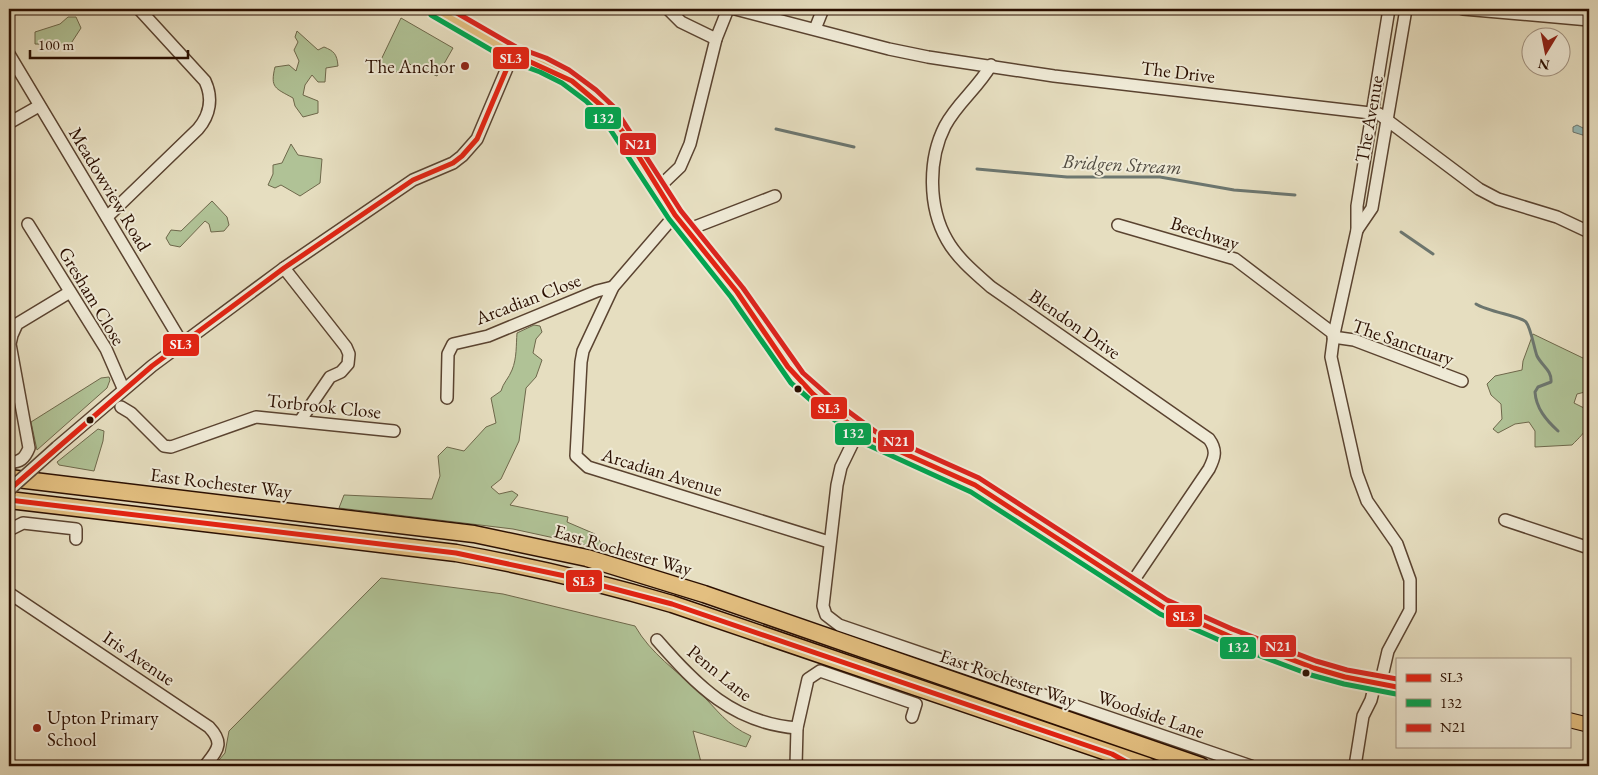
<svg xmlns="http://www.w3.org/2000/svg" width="1598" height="775" viewBox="0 0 1598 775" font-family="'EB Garamond',serif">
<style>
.green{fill:#b0c296;stroke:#6e684b}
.water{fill:#97bbb9;stroke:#6c766f}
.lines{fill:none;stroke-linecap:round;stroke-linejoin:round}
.stream{stroke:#6c766f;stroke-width:3}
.minor-casing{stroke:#5a4330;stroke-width:14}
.major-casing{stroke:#2b0f00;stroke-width:16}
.highway-casing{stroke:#2b0f00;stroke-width:19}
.minor{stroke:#efead6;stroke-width:11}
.major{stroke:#e3bf80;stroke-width:14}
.highway{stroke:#e3bf80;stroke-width:16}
.minor-bridge-casing{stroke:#5a4330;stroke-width:14;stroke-linecap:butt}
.minor-bridge{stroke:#efead6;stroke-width:11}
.bus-1-casing{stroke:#efead6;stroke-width:9}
.bus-2-casing{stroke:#efead6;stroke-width:9}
.bus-3-casing{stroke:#efead6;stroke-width:9}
.bus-1{stroke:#e42313;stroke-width:5}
.bus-2{stroke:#00a651;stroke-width:5}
.bus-3{stroke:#dc241f;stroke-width:5}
.poi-dot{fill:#8f2418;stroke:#efead6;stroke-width:2}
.bus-dot{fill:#2b0f00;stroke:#efead6;stroke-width:2}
.labels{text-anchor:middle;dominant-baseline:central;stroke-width:4;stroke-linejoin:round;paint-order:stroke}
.poi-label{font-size:19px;fill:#2b0f00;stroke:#efead6;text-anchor:end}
.street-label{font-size:19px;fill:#2b0f00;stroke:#efead6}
.water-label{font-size:20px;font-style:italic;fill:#514b41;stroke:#efead6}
.line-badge{stroke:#efead6;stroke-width:2}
.badge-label{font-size:14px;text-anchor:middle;font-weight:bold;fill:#fff}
</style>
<rect width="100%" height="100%" fill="#e6dec0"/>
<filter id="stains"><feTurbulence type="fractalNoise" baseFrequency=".004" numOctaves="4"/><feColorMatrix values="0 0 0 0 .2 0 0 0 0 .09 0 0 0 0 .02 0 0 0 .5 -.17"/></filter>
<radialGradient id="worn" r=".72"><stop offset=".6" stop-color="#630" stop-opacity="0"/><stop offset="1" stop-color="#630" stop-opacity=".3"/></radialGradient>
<g class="green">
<path d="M68,17H76L81,28L70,45C63,46 45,44 35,44V32L60,24Z"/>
<path d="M401,18L453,48L437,76L407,63L401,74L379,64Z"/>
<path d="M297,31L318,50L324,47C334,51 337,54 338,66L326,68L325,82H318L312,75L305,85L303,95L318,101V113L303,117L295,106L293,98C275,88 270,88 275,67L289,65L296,71L299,61L294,50L298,42L295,37Z"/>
<path d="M291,144L298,155L322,159L320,183L300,196L281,185L275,188L268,185L273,174V165L282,163Z"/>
<path d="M212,201L227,217L229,225L224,231L211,232L209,224L205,221L180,247L170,245L166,238L171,230L181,231Z"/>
<path d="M534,325L540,326L542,332L536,339L533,353L542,360L536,377L526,388L519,441L501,479L491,487L499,494L512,491L518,495L510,505L568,517L567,522L595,534L605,549L513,529L339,508L344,495L432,499L440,476L438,456L447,447L464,451L486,427L496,423L491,398L501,391C503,383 509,378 512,370C517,358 516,345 517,333Z"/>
<path d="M1533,334L1585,359L1589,366V391L1577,394L1574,403L1584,408C1590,428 1587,430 1572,445L1535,447V431L1529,422L1515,424L1498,433L1493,429L1502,419L1501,404L1491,395L1487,384L1495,376L1522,370L1523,361Z"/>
<path d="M109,377L110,380L107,388L37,450L31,422L101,378Z"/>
<path d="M98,429L104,431L103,441L94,471L59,465L57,462Z"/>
<path d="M381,578L503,594L635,626C651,654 676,670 699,692C718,710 726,725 751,736L746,747L693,731L702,766H214L225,753L229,731Z"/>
</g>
<path class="water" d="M1577,125L1589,131V137L1573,132V127Z"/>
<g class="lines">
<g class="stream">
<path d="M776,129L854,147"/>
<path d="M977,169L1067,177H1160L1234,190L1295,195"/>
<path d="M1401,232L1433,254"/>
<path d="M1476,304C1488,312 1521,316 1526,322C1531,328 1534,348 1537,356C1542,366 1552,370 1551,382L1538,387L1535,392C1536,408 1546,420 1558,431"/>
</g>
<defs>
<g id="minor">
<path d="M668,9L681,22L716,39"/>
<path d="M735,9L889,49L928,57L1054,76L1379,114L1479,189L1498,199L1557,217L1589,232"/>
<path d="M1463,9L1589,20"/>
<path d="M815,29L823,9"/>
<path d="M9,54L182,343"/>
<path d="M991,65C978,88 957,103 945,126C928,159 928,207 947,240C957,258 975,273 991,287L1209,439C1217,450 1215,457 1209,469L1129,587"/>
<path d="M9,123L39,106"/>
<path d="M658,188L680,167L690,144L716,39L728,9"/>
<path d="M675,215L613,287L583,351L581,362L576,456L588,467L829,542"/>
<path d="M107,217L198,129C210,115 213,98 205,81L139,9"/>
<path d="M28,224L106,349L123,388"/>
<path d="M1118,225L1235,259L1334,334L1331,357L1357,474L1367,501L1397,544L1410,580V610L1388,651L1380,685"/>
<path d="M687,230L775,196"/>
<path d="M1357,230L1372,208L1406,9"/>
<path d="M284,268L346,347L349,354L348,364L341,372L330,377L300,421"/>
<path d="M1334,334L1357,230V206L1389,9"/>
<path d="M1333,337L1354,340L1462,381"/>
<path d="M447,398L448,354L453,344L488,336L597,291L613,287"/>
<path d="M121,407L131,413L164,446L171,447L256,417L394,431"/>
<path d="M859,430L841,467L837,485L823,606L826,615L839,625L1251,766"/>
<path d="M57,447L152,366L284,268L413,180L453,163L462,156L477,139L513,54"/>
<path d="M9,462C20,463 25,458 29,448L10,344L12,335L17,324L70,292"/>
<path d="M1505,520L1589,548"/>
<path d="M9,530L23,523L76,529V539"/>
<path d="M9,593L209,727C225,744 217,750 205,766"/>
<path d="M657,640C697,686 733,723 797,728"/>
<path d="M796,766L797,728L808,679L820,671L916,704L912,717"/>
<path d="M1355,766L1363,716L1371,700L1375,684"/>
</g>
<g id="major">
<path d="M435,9L513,54L543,65L566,77L591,95L608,112L675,215L737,292L797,378L832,409L872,439L975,485L1163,607L1229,636L1314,668L1345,677L1397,687"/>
<path d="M1569,720L1589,725"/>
</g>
<g id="highway">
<path d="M9,478L474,534L587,558L704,594L1201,766"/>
<path d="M9,500L456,553C529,566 601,583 672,604L1148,766"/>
</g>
</defs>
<use href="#minor" class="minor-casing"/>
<use href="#major" class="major-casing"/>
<use href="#highway" class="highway-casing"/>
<use href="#minor" class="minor"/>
<use href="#major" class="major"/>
<use href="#highway" class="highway"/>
<defs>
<path id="minor-bridge" d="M9,490L57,447"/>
</defs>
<use href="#minor-bridge" class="minor-bridge-casing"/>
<use href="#minor-bridge" class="minor-bridge"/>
<defs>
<g id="bus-1">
<path d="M9,490L152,366L284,268L413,180L453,163L462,156L477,139L513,54L572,81L603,107L626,136L675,215L737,292L788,367L813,394L841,418L872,439L975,485L1163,607L1229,636L1314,668L1345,677L1397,687"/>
<path d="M9,500L456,553L565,576L672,604L1112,754L1134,766"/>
</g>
<path id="bus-2" d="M431,15L510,61L540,72L562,83L586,101L602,117L669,219L731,297L791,383L828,415L868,445L971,492L1160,614L1226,643L1311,675L1344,684L1396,694"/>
<path id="bus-3" d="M450,9L516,47L546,58L569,70L596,90L614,107L681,211L743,288L803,373L837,403L876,432L979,478L1167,600L1232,629L1316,661L1347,670L1397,679"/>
</defs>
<use href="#bus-1" class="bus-1-casing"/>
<use href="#bus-2" class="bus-2-casing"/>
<use href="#bus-3" class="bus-3-casing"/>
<use href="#bus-1" class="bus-1"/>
<use href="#bus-2" class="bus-2"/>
<use href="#bus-3" class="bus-3"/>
</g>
<g class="poi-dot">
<circle cx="465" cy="66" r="5"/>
<circle cx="37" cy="728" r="5"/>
</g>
<g class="bus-dot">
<circle cx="798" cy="389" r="4.5"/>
<circle cx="90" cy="420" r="4.5"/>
<circle cx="1306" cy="673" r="4.5"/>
</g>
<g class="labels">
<g class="poi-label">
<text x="455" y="66">The Anchor</text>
<text x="47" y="717" text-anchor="start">Upton Primary<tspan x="47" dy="22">School</tspan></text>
</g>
<g class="street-label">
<text transform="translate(1178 72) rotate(7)">The Drive</text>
<text transform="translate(1369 119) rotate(-80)">The Avenue</text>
<text transform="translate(110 189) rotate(59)">Meadowview Road</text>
<text transform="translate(1205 233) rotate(18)">Beechway</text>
<text transform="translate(92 296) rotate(59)">Gresham Close</text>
<text transform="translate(528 299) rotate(-21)">Arcadian Close</text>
<text transform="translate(1075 324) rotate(35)">Blendon Drive</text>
<text transform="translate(1403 342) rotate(19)">The Sanctuary</text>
<text transform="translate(324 406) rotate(6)">Torbrook Close</text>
<text transform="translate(662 472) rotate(17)">Arcadian Avenue</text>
<text transform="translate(221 483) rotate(7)">East Rochester Way</text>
<text transform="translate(623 550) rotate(16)">East Rochester Way</text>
<text transform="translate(139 658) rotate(34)">Iris Avenue</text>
<text transform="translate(720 673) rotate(39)">Penn Lane</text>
<text transform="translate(1008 678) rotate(19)">East Rochester Way</text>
<text transform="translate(1151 714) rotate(19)">Woodside Lane</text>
</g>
<g class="water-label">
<text transform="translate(1122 164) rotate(3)">Bridgen Stream</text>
</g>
</g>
<g class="line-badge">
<rect x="492" y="46" width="38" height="24" rx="5" fill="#e42313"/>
<rect x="584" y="106" width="38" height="24" rx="5" fill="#00a651"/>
<rect x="619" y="132" width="38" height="24" rx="5" fill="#dc241f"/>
<rect x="162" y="333" width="38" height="24" rx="5" fill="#e42313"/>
<rect x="810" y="396" width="38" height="24" rx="5" fill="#e42313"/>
<rect x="834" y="422" width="38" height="24" rx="5" fill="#00a651"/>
<rect x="877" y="429" width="38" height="24" rx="5" fill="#dc241f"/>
<rect x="565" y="569" width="38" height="24" rx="5" fill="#e42313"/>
<rect x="1165" y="604" width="38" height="24" rx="5" fill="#e42313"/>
<rect x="1259" y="634" width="38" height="24" rx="5" fill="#dc241f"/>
<rect x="1219" y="636" width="38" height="24" rx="5" fill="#00a651"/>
</g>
<g class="badge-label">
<text x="511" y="63">SL3</text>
<text x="603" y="123">132</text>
<text x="638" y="149">N21</text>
<text x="181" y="349">SL3</text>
<text x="829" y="413">SL3</text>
<text x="853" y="438">132</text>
<text x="896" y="446">N21</text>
<text x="584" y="586">SL3</text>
<text x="1184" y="621">SL3</text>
<text x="1278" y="651">N21</text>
<text x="1238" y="652">132</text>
</g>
<rect width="1598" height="775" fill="none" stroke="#e6dec0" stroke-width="30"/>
<rect x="10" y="10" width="1578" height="755" fill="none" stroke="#2b0f00" stroke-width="2.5"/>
<rect x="15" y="15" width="1568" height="745" fill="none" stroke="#2b0f00"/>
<rect x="1396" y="658" width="175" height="90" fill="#efead6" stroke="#a19280"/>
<rect x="1406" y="674" width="25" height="8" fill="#e42313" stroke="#a19280"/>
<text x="1440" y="682" font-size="15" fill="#2b0f00">SL3</text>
<rect x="1406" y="699" width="25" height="8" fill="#00a651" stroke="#a19280"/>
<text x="1440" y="708" font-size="15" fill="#2b0f00">132</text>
<rect x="1406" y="724" width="25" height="8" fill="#dc241f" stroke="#a19280"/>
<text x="1440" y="732" font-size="15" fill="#2b0f00">N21</text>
<g transform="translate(1546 52) rotate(190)"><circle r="24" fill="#efead6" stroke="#a19280"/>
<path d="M0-4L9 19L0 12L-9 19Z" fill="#8f2418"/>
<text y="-8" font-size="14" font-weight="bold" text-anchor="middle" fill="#2b0f00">N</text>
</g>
<path d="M30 50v8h158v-8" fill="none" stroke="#2b0f00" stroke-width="2.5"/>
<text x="38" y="50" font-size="15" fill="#2b0f00" stroke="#efead6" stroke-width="4" paint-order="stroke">100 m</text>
<rect width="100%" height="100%" filter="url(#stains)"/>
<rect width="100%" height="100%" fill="url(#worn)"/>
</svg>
